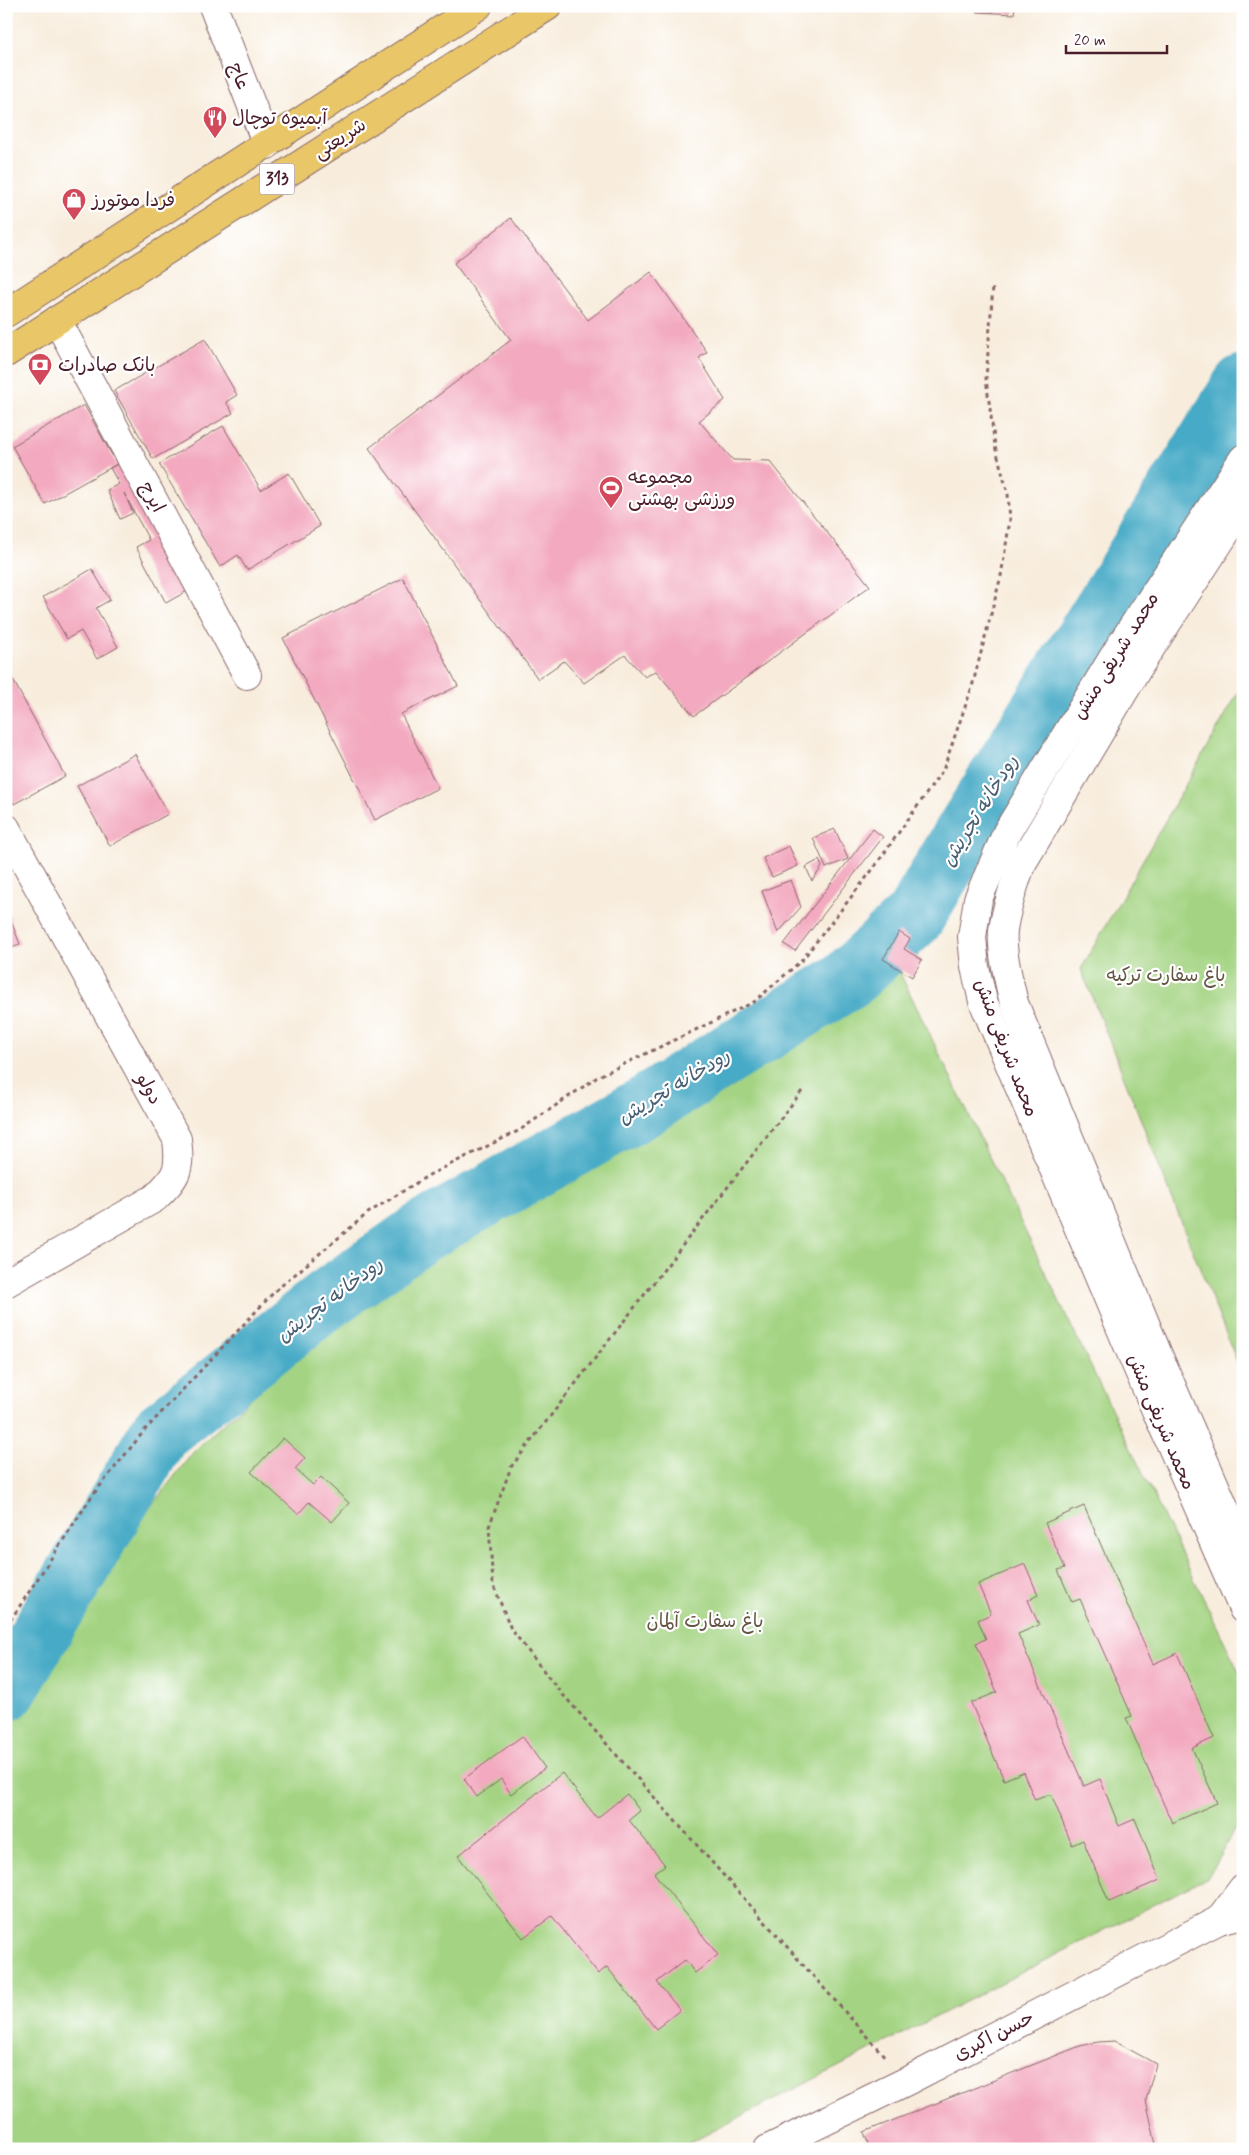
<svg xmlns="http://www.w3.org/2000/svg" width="1249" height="2155" viewBox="0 0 1249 2155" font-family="Mynerve,'Playpen Sans Arabic',sans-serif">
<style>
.green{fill:#a4d483;stroke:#777a57}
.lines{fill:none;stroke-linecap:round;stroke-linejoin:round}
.river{stroke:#46aac6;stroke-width:61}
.building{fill:#f3aac0}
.minor-casing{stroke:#876769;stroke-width:30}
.tertiary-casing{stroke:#876769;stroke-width:30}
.primary-casing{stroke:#876769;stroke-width:30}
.path{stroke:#876769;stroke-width:3;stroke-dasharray:4 4;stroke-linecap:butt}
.minor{stroke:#fff;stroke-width:28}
.tertiary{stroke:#fff;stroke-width:28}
.primary{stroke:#e9c769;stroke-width:28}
.labels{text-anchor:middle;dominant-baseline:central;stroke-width:4.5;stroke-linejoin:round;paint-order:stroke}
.shield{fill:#fff;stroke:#80626b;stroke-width:1}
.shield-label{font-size:18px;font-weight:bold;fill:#4a1f2b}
.street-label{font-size:19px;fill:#4a1f2b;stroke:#fff}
.poi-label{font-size:19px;fill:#4a1f2b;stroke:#fff;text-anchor:start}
.park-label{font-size:19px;fill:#655545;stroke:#fff}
.water-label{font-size:20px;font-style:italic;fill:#485e71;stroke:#fff}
</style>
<rect width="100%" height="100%" fill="#fff"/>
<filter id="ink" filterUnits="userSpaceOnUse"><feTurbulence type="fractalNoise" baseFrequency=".02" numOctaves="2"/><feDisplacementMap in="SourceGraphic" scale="10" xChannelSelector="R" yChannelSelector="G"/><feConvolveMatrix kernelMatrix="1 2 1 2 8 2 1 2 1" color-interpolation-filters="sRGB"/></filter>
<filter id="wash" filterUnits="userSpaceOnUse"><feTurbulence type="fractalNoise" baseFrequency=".0096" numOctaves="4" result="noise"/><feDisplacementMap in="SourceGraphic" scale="20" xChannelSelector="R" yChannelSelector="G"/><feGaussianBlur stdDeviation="1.12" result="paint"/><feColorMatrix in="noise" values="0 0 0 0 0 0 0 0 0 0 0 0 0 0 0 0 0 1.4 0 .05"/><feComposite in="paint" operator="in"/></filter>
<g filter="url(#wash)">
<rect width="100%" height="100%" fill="#f8eddd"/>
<g class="green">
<path d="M1243,684V1377L1081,969Z"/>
<path d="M898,969L1243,1680V1814L1208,1877L678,2149H6V1723L50,1635L195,1450L356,1301L562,1171L730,1089Z"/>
</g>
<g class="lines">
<path class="river" d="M6,1691L160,1432L326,1300L421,1233L644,1107L847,980L914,918L968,827L1243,385"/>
</g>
<g id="blocks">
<g class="building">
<path d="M977,6H1015L1014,14L977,12Z"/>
<path d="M511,218L588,320L651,272L707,352L699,358L725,400L699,421L733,460L770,461L870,586L694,716L656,671L645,677L625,655L584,683L564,661L538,679L369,448L511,340L454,263Z"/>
<path d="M205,339L237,395L226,402L233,413L153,459L114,391Z"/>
<path d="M84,405L117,464L45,504L12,446Z"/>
<path d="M223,426L261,490L289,473L320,526L247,570L238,555L220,567L159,464Z"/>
<path d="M127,459L196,586L166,603L136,547L149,540L124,493L133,513L120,519L107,490L119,484L110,468Z"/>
<path d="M92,569L110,600L96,608L118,647L97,659L81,631L67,639L43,597Z"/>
<path d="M403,578L458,686L401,714L438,788L375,820L283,638Z"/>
<path d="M6,667L65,776L14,804L6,789Z"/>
<path d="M135,754L168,814L110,846L77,786Z"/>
<path d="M835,829L848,859L826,868L813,838Z"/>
<path d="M873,829L883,837L795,951L784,944Z"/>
<path d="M789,846L798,866L772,877L763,858Z"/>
<path d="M819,860L822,867L812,881L806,867Z"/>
<path d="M791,880L801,907L778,933L762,891Z"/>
<path d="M6,908L20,944L6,949Z"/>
<path d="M899,932L910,939L904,949L922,960L912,977L883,959Z"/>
<path d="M283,1438L305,1458L295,1469L313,1485L321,1477L349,1503L332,1522L309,1502L298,1514L251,1472Z"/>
<path d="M1084,1506L1153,1664L1177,1653L1214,1738L1192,1748L1217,1803L1172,1823L1126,1718L1132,1716L1080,1599L1072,1602L1058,1570L1065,1568L1045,1523Z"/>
<path d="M1025,1564L1038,1595L1028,1600L1039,1625L1018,1634L1084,1786L1100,1779L1119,1826L1135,1819L1160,1880L1109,1902L1083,1840L1072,1845L1051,1794L1035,1800L1023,1772L1004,1780L971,1703L997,1692L976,1643L986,1639L978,1620L991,1614L978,1584Z"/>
<path d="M522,1736L545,1768L511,1794L501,1779L477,1797L464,1779Z"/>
<path d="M562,1773L597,1818L627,1794L640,1811L629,1820L665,1865L654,1873L718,1955L695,1973L685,1960L657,1982L680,2010L656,2029L607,1967L598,1974L552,1916L523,1938L458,1856Z"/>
<path d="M1114,2041L1156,2064L1146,2100L1157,2149H870L864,2132L1080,2046L1098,2042Z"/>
</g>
</g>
</g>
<g filter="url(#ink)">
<use href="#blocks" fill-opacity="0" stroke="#876769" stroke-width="1"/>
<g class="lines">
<defs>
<g id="minor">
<path d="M213,6L267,145"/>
<path d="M57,320L247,675"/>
<path d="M6,828L177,1139C181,1171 177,1176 155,1198L6,1283"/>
</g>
<g id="tertiary">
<path d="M1243,459L1120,646L1007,832L978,899L972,937L975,967L983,1001L1137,1367L1243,1609"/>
<path d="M1243,506L1139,666L1021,865C1014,886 1006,907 1003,930C1001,952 1009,981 1014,1003L1159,1357L1243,1550"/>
<path d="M1219,1920L1243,1888"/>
<path d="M768,2149L907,2081L1219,1920L1243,1914"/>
</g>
<g id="primary">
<path d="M6,313L478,6"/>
<path d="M6,353L548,6"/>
</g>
</defs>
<use href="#minor" class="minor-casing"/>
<use href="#tertiary" class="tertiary-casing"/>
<use href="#primary" class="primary-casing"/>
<g class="path">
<path d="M802,1091L511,1467L489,1527L493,1584L511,1629L557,1688L886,2058"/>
<path d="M6,1627L92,1496L144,1431L275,1291L368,1213L429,1175L520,1130L599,1076L754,1002L802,960L873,869L943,770L972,687L1001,576L1010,520L1008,494L995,446L986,379L993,286"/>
</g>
<use href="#minor" class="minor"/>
<use href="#tertiary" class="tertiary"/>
<use href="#primary" class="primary"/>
</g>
</g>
<defs>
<symbol id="restaurant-pin" viewBox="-11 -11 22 30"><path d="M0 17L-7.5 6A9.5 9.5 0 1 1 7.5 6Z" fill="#d1495b" stroke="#fff"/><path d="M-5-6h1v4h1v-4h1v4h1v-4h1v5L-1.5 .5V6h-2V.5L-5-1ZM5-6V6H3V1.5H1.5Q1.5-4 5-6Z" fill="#fff"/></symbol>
<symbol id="shop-pin" viewBox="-11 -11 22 30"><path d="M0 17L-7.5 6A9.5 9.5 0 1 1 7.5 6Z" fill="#d1495b" stroke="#fff"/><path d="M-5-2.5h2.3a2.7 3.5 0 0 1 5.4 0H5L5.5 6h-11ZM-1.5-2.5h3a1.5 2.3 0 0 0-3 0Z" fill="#fff"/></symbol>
<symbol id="bank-pin" viewBox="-11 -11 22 30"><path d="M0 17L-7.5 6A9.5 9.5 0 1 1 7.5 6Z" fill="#d1495b" stroke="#fff"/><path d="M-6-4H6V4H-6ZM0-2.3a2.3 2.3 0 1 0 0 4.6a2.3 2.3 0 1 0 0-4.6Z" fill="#fff"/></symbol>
<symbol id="stadium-pin" viewBox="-11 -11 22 30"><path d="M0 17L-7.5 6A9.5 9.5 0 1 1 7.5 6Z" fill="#d1495b" stroke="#fff"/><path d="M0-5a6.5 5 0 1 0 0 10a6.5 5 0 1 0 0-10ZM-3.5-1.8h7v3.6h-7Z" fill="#fff"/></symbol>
</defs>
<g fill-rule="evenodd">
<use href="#restaurant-pin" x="201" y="104" width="28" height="38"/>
<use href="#shop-pin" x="60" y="186" width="28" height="38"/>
<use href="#bank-pin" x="26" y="351" width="28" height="38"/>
<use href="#stadium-pin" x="597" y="474" width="28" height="38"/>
</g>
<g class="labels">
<rect class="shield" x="259.5" y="163.5" width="35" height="31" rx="4"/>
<g class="shield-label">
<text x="277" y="179">313</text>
</g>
<g class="street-label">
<text transform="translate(239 76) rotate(69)">عاج</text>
<text transform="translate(340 139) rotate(-33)">شریعتی</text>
<text transform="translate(152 497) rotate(62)">ایرج</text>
<text transform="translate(1116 656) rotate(-58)">محمد شریفی منش</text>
<text transform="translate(1006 1048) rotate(69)">محمد شریفی منش</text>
<text transform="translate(149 1089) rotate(61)">دولو</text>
<text transform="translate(1161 1422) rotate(67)">محمد شریفی منش</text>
<text transform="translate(994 2036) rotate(-27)">حسن اکبری</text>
</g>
<g class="poi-label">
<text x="232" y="118">آبمیوه توچال</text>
<text x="92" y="200">فردا موتورز</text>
<text x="58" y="365">بانک صادرات</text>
<text x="628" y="477">مجموعه<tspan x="628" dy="22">ورزشی بهشتی</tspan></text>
</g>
<g class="park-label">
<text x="1166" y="975">باغ سفارت ترکیه</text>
<text x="705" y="1621">باغ سفارت آلمان</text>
</g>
<g class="water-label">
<text transform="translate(980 811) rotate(-58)">رودخانه تجریش</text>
<text transform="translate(674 1087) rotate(-31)">رودخانه تجریش</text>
<text transform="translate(330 1300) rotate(-37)">رودخانه تجریش</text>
</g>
</g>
<rect width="1249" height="2155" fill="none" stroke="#fff" stroke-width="25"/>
<path d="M1066 45v8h101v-8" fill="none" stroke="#4a1f2b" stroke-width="2.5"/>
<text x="1074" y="45" font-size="15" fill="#4a1f2b" stroke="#ffffff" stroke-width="4" paint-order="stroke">20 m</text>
</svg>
